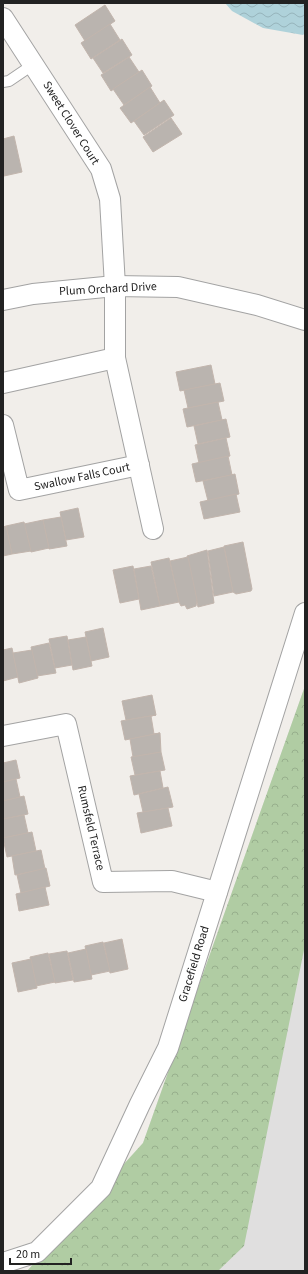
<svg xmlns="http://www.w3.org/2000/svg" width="308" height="1274" viewBox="0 0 308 1274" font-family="'Source Sans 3',sans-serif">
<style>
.residential{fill:#e0dfdf}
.forest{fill:url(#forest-crowns)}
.water{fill:url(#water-waves)}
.building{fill:#bab4af;stroke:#c2b5ad}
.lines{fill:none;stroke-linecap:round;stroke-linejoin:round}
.lane-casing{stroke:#a3a3a3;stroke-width:12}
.street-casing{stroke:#a3a3a3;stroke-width:22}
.lane{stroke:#fff;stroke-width:10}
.street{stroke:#fff;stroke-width:20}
.labels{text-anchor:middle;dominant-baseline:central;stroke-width:3;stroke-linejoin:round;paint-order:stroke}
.street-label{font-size:12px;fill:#222;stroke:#fff}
</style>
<defs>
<pattern id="forest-crowns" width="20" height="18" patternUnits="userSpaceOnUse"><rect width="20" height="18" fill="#b0cca3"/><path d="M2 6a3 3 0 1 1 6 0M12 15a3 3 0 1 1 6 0" fill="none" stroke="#97af8c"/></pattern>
<pattern id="water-waves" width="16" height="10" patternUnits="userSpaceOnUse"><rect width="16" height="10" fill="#afd2da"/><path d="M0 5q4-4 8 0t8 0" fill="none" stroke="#96b4bb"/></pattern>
</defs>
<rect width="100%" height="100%" fill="#f1eeea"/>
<path class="residential" d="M305,686V1271H27L143,1143Z"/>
<path class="forest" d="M305,686V945L244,1246L218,1271H27L143,1143Z"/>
<path class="water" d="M225,3H305V33L303,35L263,28L232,11Z"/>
<g class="building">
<path d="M105,5L115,21L85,41L75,25Z"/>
<path d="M110,24L120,40L91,59L81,43Z"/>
<path d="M122,39L132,55L103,73L93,58Z"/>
<path d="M129,57L139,72L111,91L101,75Z"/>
<path d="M142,70L152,86L124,105L113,89Z"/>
<path d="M150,87L160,103L131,123L120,108Z"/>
<path d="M164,100L174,115L144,135L134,121Z"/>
<path d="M171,118L182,134L153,152L143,137Z"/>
<path d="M14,136L22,172L4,176L3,139Z"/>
<path d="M211,365L215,384L180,391L176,372Z"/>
<path d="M220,383L224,401L188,408L184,390Z"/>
<path d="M218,402L222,420L187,427L183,409Z"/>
<path d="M226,419L230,437L198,444L194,426Z"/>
<path d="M226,438L230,456L199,463L195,445Z"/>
<path d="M228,456L232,475L196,482L192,464Z"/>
<path d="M235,474L239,494L208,501L203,481Z"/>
<path d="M236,494L240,512L204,519L200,502Z"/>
<path d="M78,508L84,537L66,540L60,512Z"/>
<path d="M61,517L67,546L49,549L43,520Z"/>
<path d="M43,520L49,548L31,552L24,524Z"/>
<path d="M24,522L31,551L12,554L6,526Z"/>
<path d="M6,526L12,554L3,556V527Z"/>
<path d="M243,542L252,589L251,591L236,594L233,592L224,546Z"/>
<path d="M224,547L233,592L214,596L208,551Z"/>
<path d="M207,550L214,603L198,607L187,556Z"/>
<path d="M188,557L197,600L196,606L187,609L185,605L181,606L179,602L170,561Z"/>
<path d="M169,558L179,602L160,606L151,562Z"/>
<path d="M133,566L139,599L120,603L113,570Z"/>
<path d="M151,566L160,606L141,610L134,569Z"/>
<path d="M103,628L109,657L91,661L85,632Z"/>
<path d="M67,636L72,665L55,668L49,639Z"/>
<path d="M86,637L92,666L73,670L68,640Z"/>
<path d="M49,643L56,673L37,676L31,647Z"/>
<path d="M12,648L18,677L3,681V650Z"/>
<path d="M32,650L38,678L19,683L13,653Z"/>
<path d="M152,695L156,715L126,720L122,701Z"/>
<path d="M156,715L151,716L154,734L160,733L125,740L121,721Z"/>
<path d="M160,733L161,752L133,757L130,739Z"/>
<path d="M161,752L165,770L135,775L131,757Z"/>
<path d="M16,760L20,778L3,782V763Z"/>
<path d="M160,771L163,788L134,795L130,776Z"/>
<path d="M16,779L20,797L3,801V782Z"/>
<path d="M168,787L173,807L143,812L139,794Z"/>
<path d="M24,796L28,814L3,819V801Z"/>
<path d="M168,808L172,826L141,833L137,813Z"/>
<path d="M24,815L28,833L3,838V819Z"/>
<path d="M32,832L36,851L7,857L3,838Z"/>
<path d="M41,850L45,869L15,875L12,856Z"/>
<path d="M46,868L50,886L21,893L17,875Z"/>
<path d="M45,887L49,905L19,911L16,894Z"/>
<path d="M122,939L128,969L110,973L104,943Z"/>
<path d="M103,942L110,971L91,975L85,946Z"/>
<path d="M86,949L92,979L74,982L68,953Z"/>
<path d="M67,951L73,980L55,983L49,954Z"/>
<path d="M48,953L55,982L36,986L30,957Z"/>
<path d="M31,959L37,988L18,992L12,963Z"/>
</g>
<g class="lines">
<defs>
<path id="lane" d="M3,82L9,81L34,64"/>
<g id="street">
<path d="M3,18L101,169L110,199L115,286V358L153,529"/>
<path d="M3,300L33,294L115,286L178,287L257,305L305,320"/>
<path d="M3,383L115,358"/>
<path d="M3,425L19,490L139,465"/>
<path d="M3,736L66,724L103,882L172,881L217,892"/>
<path d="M3,1263L37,1252L101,1188L140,1104L168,1048L305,613"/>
</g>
</defs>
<use href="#lane" class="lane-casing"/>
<use href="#street" class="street-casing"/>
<use href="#lane" class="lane"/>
<use href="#street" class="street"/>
</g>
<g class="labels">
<g class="street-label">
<text transform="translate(71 123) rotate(58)">Sweet Clover Court</text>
<text transform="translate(108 289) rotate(-3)">Plum Orchard Drive</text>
<text transform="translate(82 477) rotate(-12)">Swallow Falls Court</text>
<text transform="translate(91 828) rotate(77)">Rumsfeld Terrace</text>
<text transform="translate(194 964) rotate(-73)">Gracefield Road</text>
</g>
</g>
<rect width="308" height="1274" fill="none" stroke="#222222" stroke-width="8"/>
<path d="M10 1258v6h61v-6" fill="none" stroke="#222222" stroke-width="2"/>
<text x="16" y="1258" font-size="12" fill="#222222" stroke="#ffffff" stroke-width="3" paint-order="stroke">20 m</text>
</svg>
